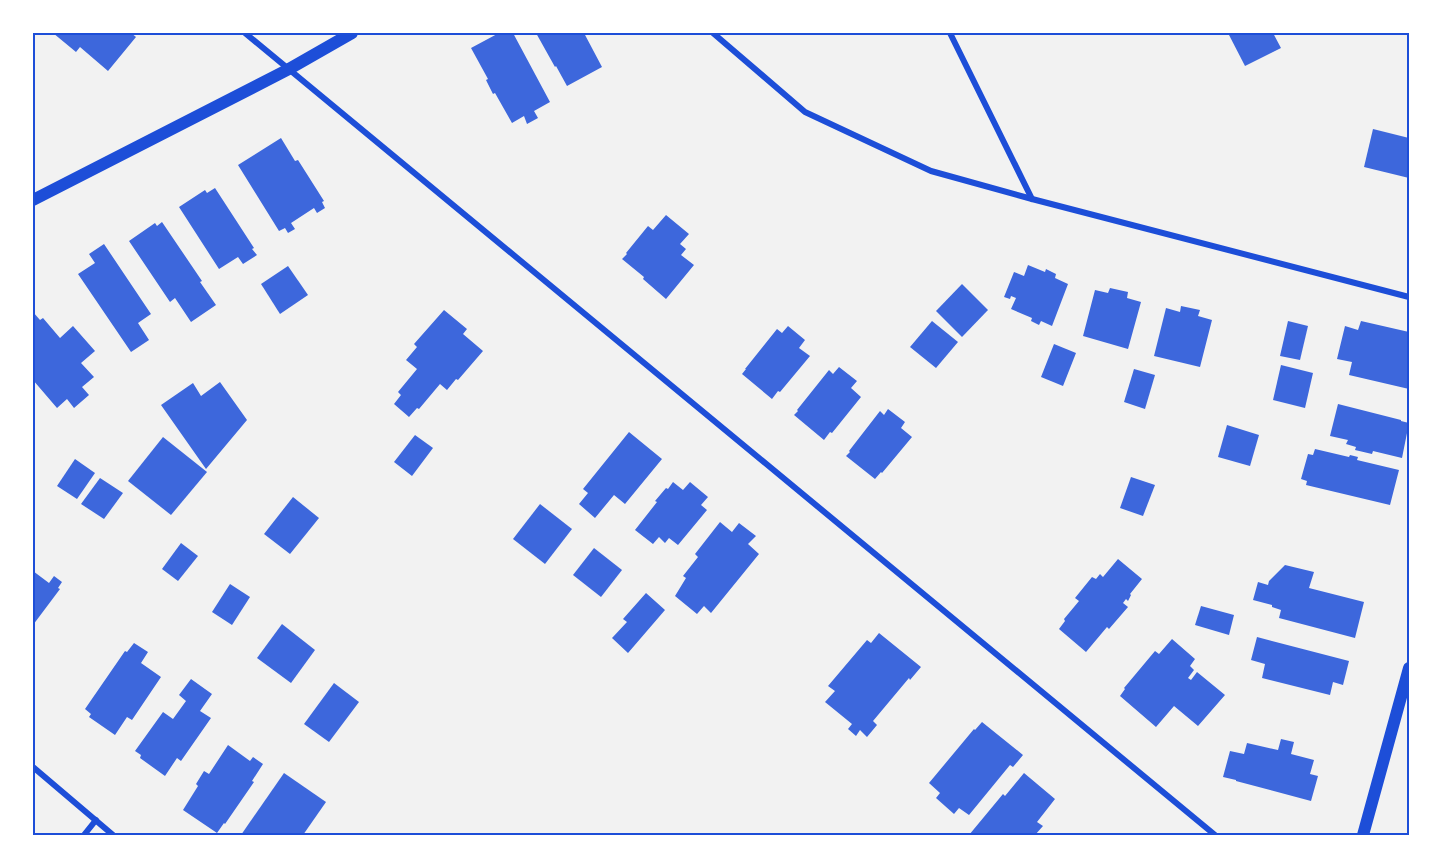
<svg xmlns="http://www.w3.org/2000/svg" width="1442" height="868" viewBox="0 0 1442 868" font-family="'IBM Plex Sans',sans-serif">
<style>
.building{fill:#3d67dc}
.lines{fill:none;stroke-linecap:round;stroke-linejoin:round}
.minor{stroke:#1d4ed8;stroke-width:6}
.secondary{stroke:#1d4ed8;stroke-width:12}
.neatline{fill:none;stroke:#1d4ed8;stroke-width:2}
</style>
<rect width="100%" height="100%" fill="#f2f2f2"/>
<g class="building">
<path d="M53,33H131L136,37L108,71L80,47L76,52Z"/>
<path d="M499,33H513L550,102L534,111L538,118L527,124L524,116L512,123L495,93L493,94L486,80L488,79L471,48Z"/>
<path d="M536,33H584L602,67L567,86L556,66L555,67Z"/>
<path d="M1228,33H1273L1281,48L1245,66Z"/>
<path d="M1373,129L1409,138V178L1364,167Z"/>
<path d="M281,138L295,161L298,160L324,201L322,202L325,208L317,213L314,208L291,223L295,229L288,233L285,228L279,231L238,165Z"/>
<path d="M215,188L254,248L252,249L257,255L243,264L238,257L219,269L179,207L205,190L207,193Z"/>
<path d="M666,215L689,234L680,244L686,249L681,255L694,265L666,299L643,279L644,277L622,259L627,254L626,253L648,226L653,230Z"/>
<path d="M162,222L202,281L200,282L216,305L191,322L175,298L170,302L129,241L155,223L157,226Z"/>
<path d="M104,244L151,314L138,323L149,340L131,352L78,274L95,263L89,254Z"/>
<path d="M1028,265L1045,272L1046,269L1056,274L1055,278L1068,284L1052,326L1041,321L1039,325L1031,321L1032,318L1011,309L1016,298L1011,296L1010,299L1004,297L1014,272L1024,276Z"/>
<path d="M288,266L308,295L280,314L261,284Z"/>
<path d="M962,284L988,310L962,337L936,311Z"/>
<path d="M1110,288L1128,292L1127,298L1141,302L1128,349L1083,336L1095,290L1108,293Z"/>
<path d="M1181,306L1200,310L1198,316L1212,320L1200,367L1154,356L1166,308L1180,312Z"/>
<path d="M444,310L467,329L463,334L483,351L458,380L456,379L447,390L440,384L419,409L417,408L409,417L394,404L401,395L398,392L417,369L406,360L417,347L414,344Z"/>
<path d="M33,312L40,320L43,318L60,338L73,326L95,351L81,363L94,377L82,387L89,395L74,408L67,399L57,408L33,380Z"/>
<path d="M932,321L958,342L936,368L910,347Z"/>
<path d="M1288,321L1308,326L1300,360L1280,356Z"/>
<path d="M1361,321L1409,332V389L1349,375L1352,362L1337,359L1345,326L1358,330Z"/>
<path d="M788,326L805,340L799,348L810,356L780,392L778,391L772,399L742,374L746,369H745L777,329L782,333Z"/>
<path d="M1054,344L1076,353L1063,386L1041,377Z"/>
<path d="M1281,365L1313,373L1305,408L1273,400Z"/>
<path d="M839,367L857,381L851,388L861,397L832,433L830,432L824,440L794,415L798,411L797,410L829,370L833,374Z"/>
<path d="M1134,369L1155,375L1145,409L1124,402Z"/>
<path d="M220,382L247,420L206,469L161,405L193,383L201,396Z"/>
<path d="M1338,404L1401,420V421L1409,423L1402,458L1373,451L1372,454L1355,450L1356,447L1346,444L1348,440L1330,436Z"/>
<path d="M888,409L905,422L901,428L912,437L882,473L881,472L875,479L846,456L850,452L849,451L880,411L884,415Z"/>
<path d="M1227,425L1259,435L1250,466L1218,457Z"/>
<path d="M629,432L662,459L625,504L614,495L595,518L579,504L588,493L583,489Z"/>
<path d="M415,435L433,448L412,476L394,462Z"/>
<path d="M163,437L207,472L171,515L128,481Z"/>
<path d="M1315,449L1349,457L1350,455L1358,457L1357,460L1399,470L1390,505L1306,485L1307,481L1301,479L1308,454L1313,455Z"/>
<path d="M75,459L95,473L77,499L57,486Z"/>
<path d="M1131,477L1155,485L1143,516L1120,508Z"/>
<path d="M100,478L123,493L104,519L81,504Z"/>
<path d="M673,482L683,490L690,482L708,497L701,505L707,510L678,545L669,538L665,543L659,537L653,544L635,530L657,502L655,501L666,488L668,489Z"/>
<path d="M293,497L319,518L290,554L264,534Z"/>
<path d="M540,504L572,529L545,564L513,539Z"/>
<path d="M720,522L732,532L739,523L756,536L748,544L759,554L711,613L704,606L697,614L675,596L686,578L683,576L698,557L695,554Z"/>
<path d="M181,543L198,556L178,581L162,569Z"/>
<path d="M594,548L622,570L601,597L573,575Z"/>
<path d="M1118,559L1142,579L1130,594L1131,595L1128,601L1126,599L1123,603L1128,607L1109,629L1107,627L1086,652L1059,629L1065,621L1064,619L1079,601L1075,598L1092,577L1096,579L1100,574L1103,577Z"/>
<path d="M1285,565L1314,572L1309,588L1364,602L1355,638L1279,618L1281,610L1272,607V605L1253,600L1258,582L1268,585L1269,581Z"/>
<path d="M33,571L49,583L54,576L62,582L58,588L60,589L33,625Z"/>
<path d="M230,584L250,597L232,625L212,612Z"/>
<path d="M646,593L665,610L628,653L612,638L627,622L623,619Z"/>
<path d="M1201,606L1234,615L1229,635L1195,625Z"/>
<path d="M282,624L315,650L291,683L257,658Z"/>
<path d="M879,633L921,667L910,680L909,678L873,721L877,725L867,737L860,730L856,736L848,729L852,724L825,702L835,691L828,686L867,640L871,643Z"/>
<path d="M1257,637L1349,661L1343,685L1333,682L1330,695L1262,678L1265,664L1251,660Z"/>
<path d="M1172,639L1195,659L1190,666L1194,670L1188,678L1191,680L1197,672L1225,695L1198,726L1174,706L1156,727L1120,696L1125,689L1124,688L1155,651L1159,654Z"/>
<path d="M134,643L148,652L141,663L161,677L132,720L127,717L115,735L89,717L91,714L85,709L125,651L127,652Z"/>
<path d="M191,679L212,694L200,711L211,718L181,761L177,758L165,776L140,758L141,755L135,751L163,712L173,719L186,701L179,695Z"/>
<path d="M334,683L359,702L329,742L304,724Z"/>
<path d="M982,722L1023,755L1013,767L1010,765L969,815L959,808L954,814L936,798L940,793L929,783L974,729L975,730Z"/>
<path d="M1281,739L1294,742L1291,754L1314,760L1310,774L1318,776L1311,801L1236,781V780L1223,777L1230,751L1244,754L1247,743L1278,750Z"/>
<path d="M228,745L250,761L253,757L263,764L252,781L254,782L225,824L224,823L217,833L183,810L198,786L196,784L204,771L209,774Z"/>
<path d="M284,773L326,802L303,835H241Z"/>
<path d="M1024,773L1055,799L1037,822L1043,826L1035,835H969L1003,794L1005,796Z"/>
</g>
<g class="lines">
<g class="minor">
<path d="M245,33L1215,835"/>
<path d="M713,33L805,112L931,171L1032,199L1409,297"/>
<path d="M950,33L1032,199"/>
<path d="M33,767L113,835"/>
<path d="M84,835L96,820"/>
</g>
<g class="secondary">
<path d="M33,200L289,69L352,33"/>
<path d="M1363,835L1409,668"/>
</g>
</g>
<rect width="1442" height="868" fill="none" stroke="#ffffff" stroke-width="69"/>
<rect x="34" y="34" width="1374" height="800" class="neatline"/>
</svg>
